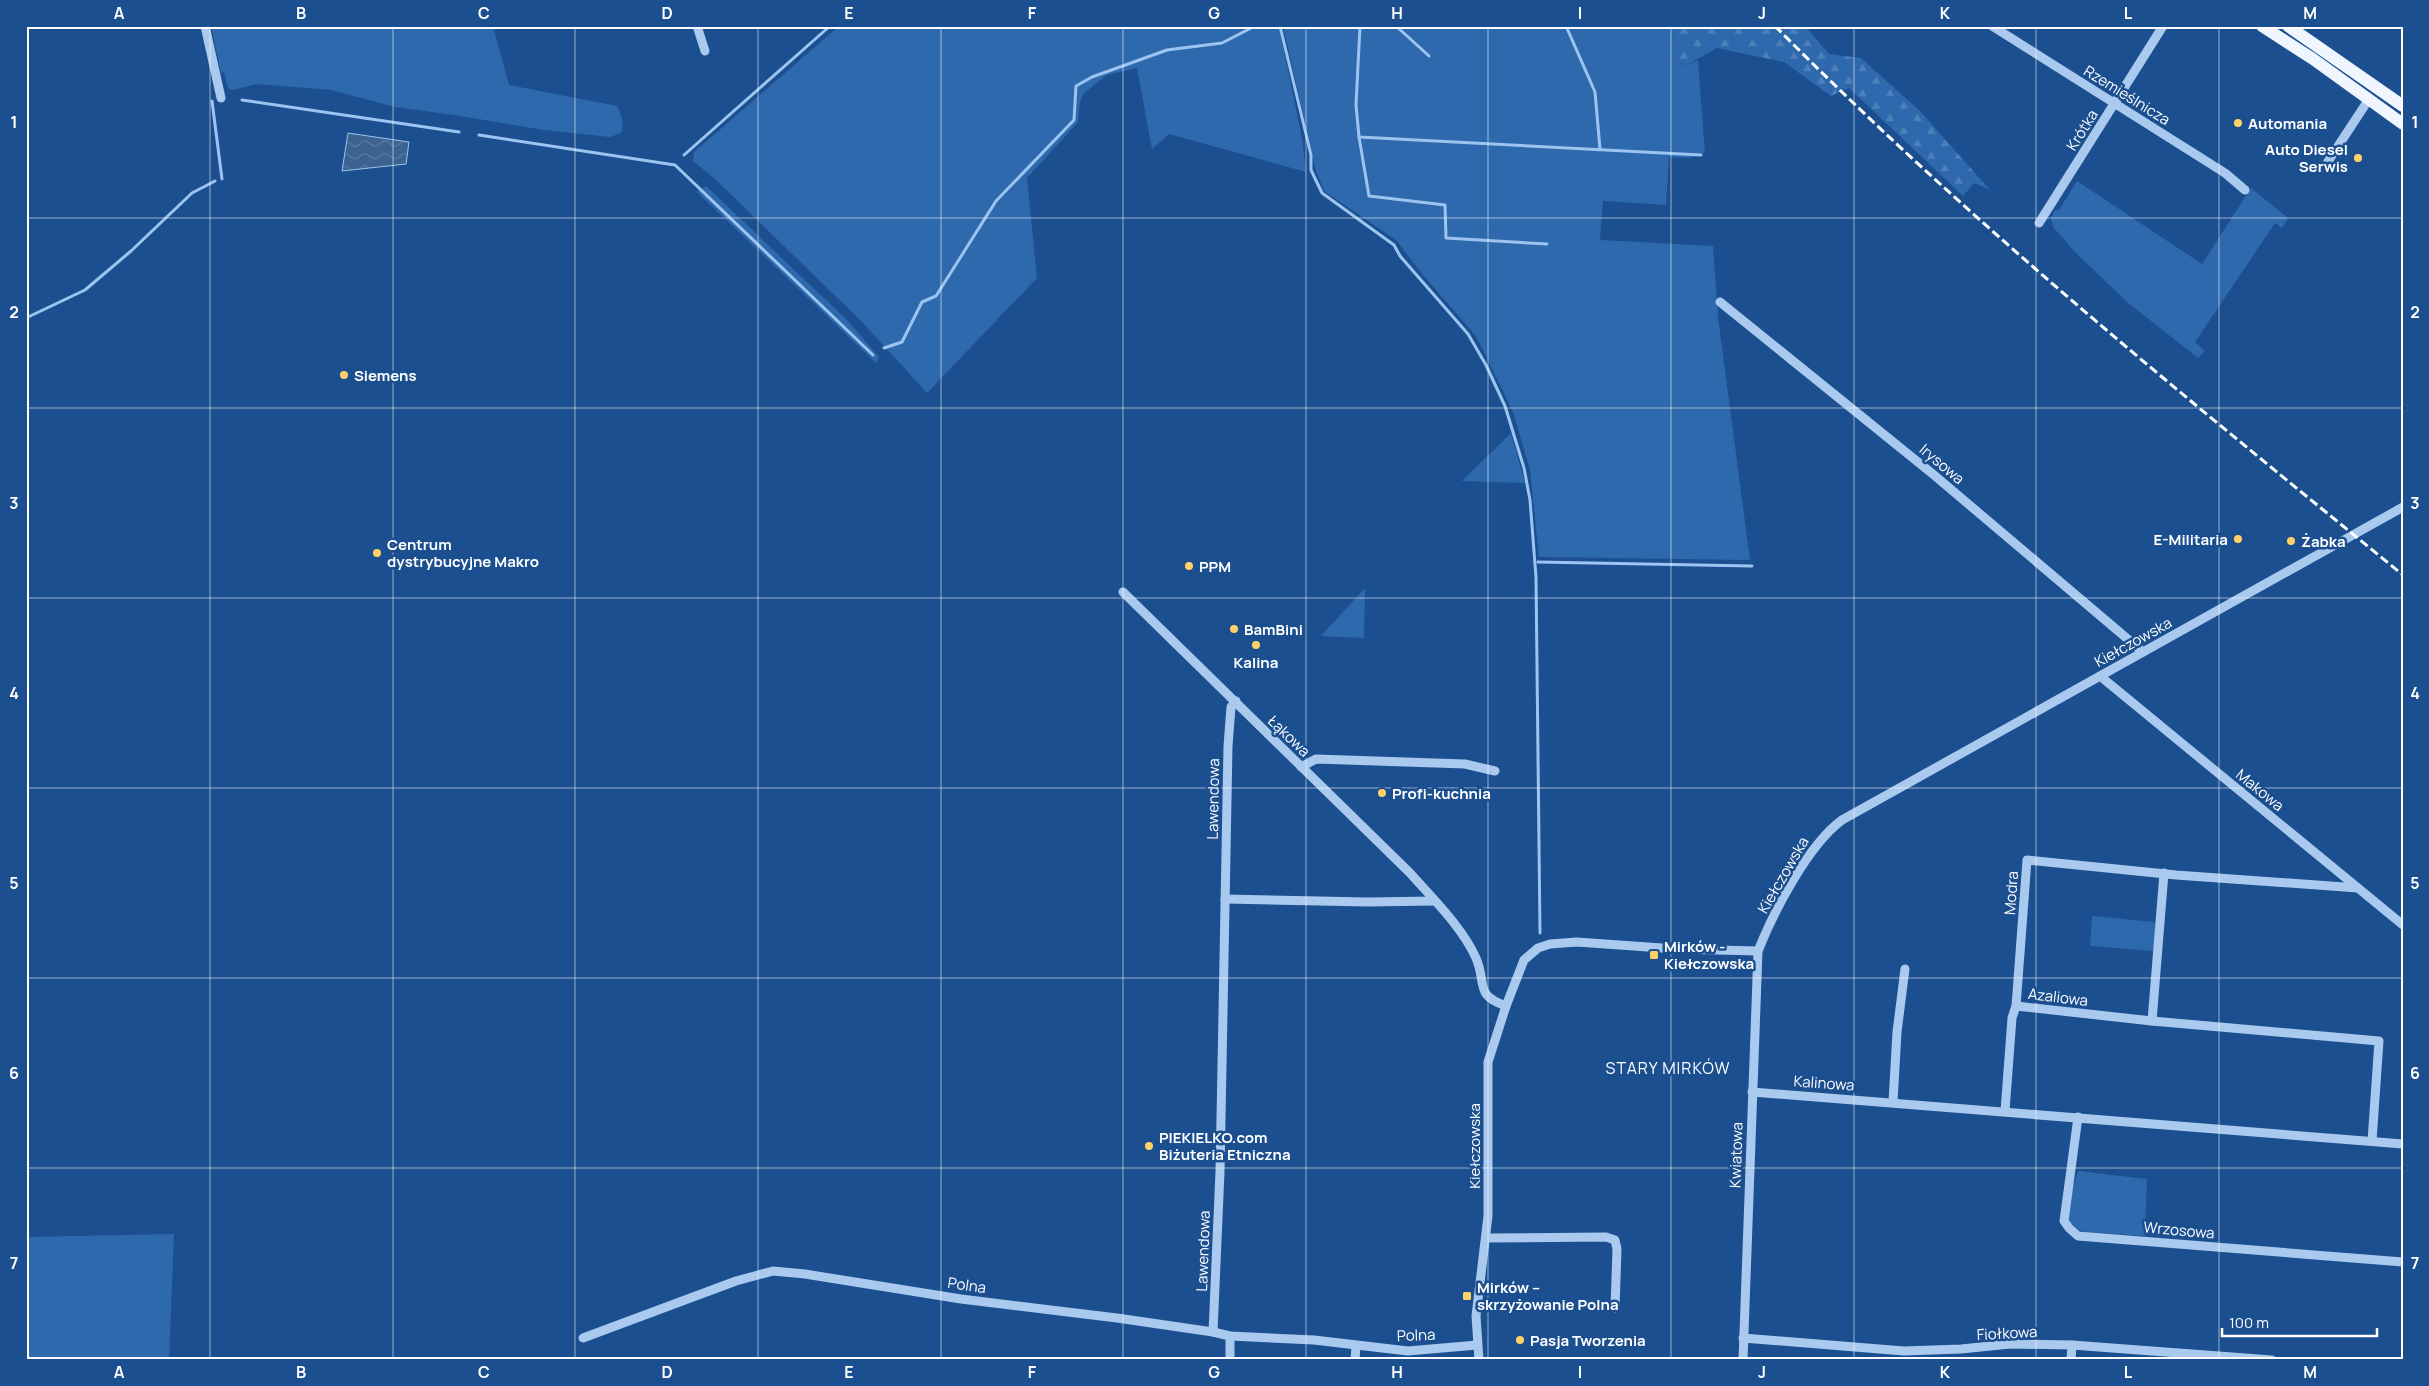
<svg xmlns="http://www.w3.org/2000/svg" width="2429" height="1386" viewBox="0 0 2429 1386" font-family="Manrope,sans-serif">
<style>
.grass{fill:#2e69ad}
.forest{fill:url(#forest-firs)}
.water{fill:url(#water-waves);stroke:#9cc4f0}
.lines{fill:none;stroke-linecap:round;stroke-linejoin:round}
.stream{stroke:#9cc4f0;stroke-width:3}
.minor{stroke:#a9c9ee;stroke-width:9}
.major{stroke:#f0f6ff;stroke-width:12}
.rail{stroke:#fff;stroke-width:3;stroke-dasharray:9 4;stroke-linecap:butt}
.grid{fill:none;stroke:#fff;stroke-width:1;stroke-opacity:0.55}
.poi-dot{fill:#ffd166;stroke:#1b4f8f;stroke-width:2}
.labels{text-anchor:middle;dominant-baseline:central;stroke-width:5;stroke-linejoin:round;paint-order:stroke}
.street-label{font-size:15px;fill:#fff;stroke:#1b4f8f}
.poi-label{font-size:15px;font-weight:bold;fill:#fff;stroke:#1b4f8f;text-anchor:start}
.neighbourhood-label{font-size:16px;letter-spacing:1px;fill:#fff;stroke:#1b4f8f}
.neatline{fill:none;stroke:#fff;stroke-width:2}
.grid-label{font-size:16px;text-anchor:middle;font-weight:bold;fill:#fff}
</style>
<defs>
<pattern id="forest-firs" width="22" height="20" patternUnits="userSpaceOnUse" patternTransform="scale(1.25)"><rect width="22" height="20" fill="#2e69ad"/><path d="M5 1l3.5 6h-7zM16 11l3.5 6h-7z" fill="#4d80b9"/></pattern>
<pattern id="water-waves" width="16" height="10" patternUnits="userSpaceOnUse" patternTransform="scale(1.25)"><rect width="16" height="10" fill="#3c6290"/><path d="M0 5q4-4 8 0t8 0" fill="none" stroke="#597aa1"/></pattern>
</defs>
<rect width="100%" height="100%" fill="#1b4f8f"/>
<g class="grass">
<path d="M211,26H501L494,30L509,85L617,106C621,114 625,125 621,133L610,137L544,130L454,115L395,107L331,90L256,84L233,90L228,88L224,72L221,73Z"/>
<path d="M839,26H1279L1302,138L1306,172L1169,134L1152,149L1137,68L1107,75L1084,93L1080,101L1078,122L1027,178L1037,278L927,393L861,321L714,178L693,161L694,152Z"/>
<path d="M1283,26H1670L1682,68L1698,60L1705,153L1690,158L1669,157L1666,205L1603,201L1600,240L1713,246L1718,317L1750,560L1539,557L1530,470L1513,412L1476,336L1422,274L1396,240L1324,191L1316,171Z"/>
<path d="M2077,181L2202,264L2251,188L2288,218L2282,228L2275,223L2195,342L2205,351L2198,358L2127,302L2078,255L2053,227L2051,218L2055,210H2059Z"/>
<path d="M706,186L847,320L879,357L876,363L697,192Z"/>
<path d="M1511,433L1525,483L1462,481Z"/>
<path d="M1365,588L1364,638L1321,636Z"/>
<path d="M2092,916L2154,922L2156,924L2153,951L2090,946Z"/>
<path d="M2078,1171L2147,1179L2145,1236L2087,1232L2075,1229L2068,1220L2069,1200Z"/>
<path d="M174,1234L169,1360H26V1237Z"/>
</g>
<path class="forest" d="M1670,26H1805L1829,54L1861,58L1921,112L1990,190L1974,183L1963,196L1849,88L1831,96L1784,62L1717,48L1682,68Z"/>
<path class="water" d="M348,133L409,142L406,164L342,171Z"/>
<g class="lines">
<g class="stream">
<path d="M1280,26L1311,155V170L1322,193L1394,245L1400,256L1468,334L1486,365L1505,406L1524,468L1530,500L1536,577L1540,933"/>
<path d="M1360,26L1356,105L1359,137L1701,155"/>
<path d="M1396,26L1429,56"/>
<path d="M1566,26L1595,92L1600,149"/>
<path d="M242,100L459,132"/>
<path d="M212,101L222,179"/>
<path d="M479,135L675,165L873,355"/>
<path d="M1359,137L1369,196L1445,205L1446,238L1547,244"/>
<path d="M684,155L830,26"/>
<path d="M26,318L85,290L131,251L192,193L215,181"/>
<path d="M884,348L902,342L922,302L936,296L996,201L1074,120L1076,86L1092,77L1167,50L1222,43L1255,26"/>
<path d="M1538,562L1752,566"/>
</g>
<g class="minor">
<path d="M205,26L221,98"/>
<path d="M697,26L705,51"/>
<path d="M1992,26L2225,173L2245,190"/>
<path d="M2327,163L2369,99"/>
<path d="M2039,223L2163,26"/>
<path d="M1720,302L1934,475L2143,652"/>
<path d="M1123,592L1410,873C1433,899 1462,927 1476,958C1487,984 1474,995 1506,1006"/>
<path d="M2100,676L2403,925"/>
<path d="M1301,767L1316,759L1465,764L1495,771"/>
<path d="M1225,899L1368,902L1435,901"/>
<path d="M2016,1006L2027,860L2176,875L2358,888"/>
<path d="M2152,1021L2164,873"/>
<path d="M1752,1092L2403,1144"/>
<path d="M1893,1102L1897,1032L1905,969"/>
<path d="M2005,1111L2012,1018L2016,1006L2152,1021L2379,1041L2372,1141"/>
<path d="M2078,1117L2064,1221L2069,1228L2078,1236L2403,1262"/>
<path d="M1486,1238L1606,1237L1615,1240L1617,1249L1615,1308"/>
<path d="M1213,1332L1220,1172L1228,746L1231,707L1236,701"/>
<path d="M583,1338L736,1281L773,1271L805,1274L961,1299L1117,1318L1213,1332L1230,1336L1314,1340L1408,1351L1477,1345"/>
<path d="M1743,1338L1904,1351L1961,1349L2010,1344L2072,1345L2272,1360"/>
<path d="M1230,1360V1336"/>
<path d="M1355,1360L1356,1346"/>
<path d="M1479,1360L1476,1316L1488,1216V1062L1506,1006L1524,960L1538,948L1550,944L1577,942L1676,949L1758,951"/>
<path d="M1743,1360L1758,951C1774,911 1808,845 1842,820L2403,507"/>
<path d="M2071,1360L2072,1345"/>
</g>
<g class="major">
<path d="M2262,26L2313,59L2403,124"/>
<path d="M2288,26L2403,106"/>
</g>
<path class="rail" d="M1775,26C1972,225 2186,398 2403,575"/>
</g>
<path class="grid" d="M210,26V1360M393,26V1360M575,26V1360M758,26V1360M941,26V1360M1123,26V1360M1306,26V1360M1488,26V1360M1671,26V1360M1854,26V1360M2036,26V1360M2219,26V1360M26,218H2403M26,408H2403M26,598H2403M26,788H2403M26,978H2403M26,1168H2403"/>
<g class="poi-dot">
<circle cx="2238" cy="123" r="5"/>
<circle cx="2358" cy="158" r="5"/>
<circle cx="344" cy="375" r="5"/>
<circle cx="2238" cy="539" r="5"/>
<circle cx="2291" cy="541" r="5"/>
<circle cx="377" cy="553" r="5"/>
<circle cx="1189" cy="566" r="5"/>
<circle cx="1234" cy="629" r="5"/>
<circle cx="1256" cy="645" r="5"/>
<circle cx="1382" cy="793" r="5"/>
<rect x="1649" y="950" width="10" height="10" rx="2.5"/>
<circle cx="1149" cy="1146" r="5"/>
<rect x="1462" y="1291" width="10" height="10" rx="2.5"/>
<circle cx="1520" cy="1340" r="5"/>
</g>
<g class="labels">
<g class="street-label">
<text transform="translate(2127 95) rotate(32)">Rzemieślnicza</text>
<text transform="translate(2082 130) rotate(-58)">Krótka</text>
<text transform="translate(1942 464) rotate(40)">Irysowa</text>
<text transform="translate(2133 642) rotate(-29)">Kiełczowska</text>
<text transform="translate(1289 736) rotate(44)">Łąkowa</text>
<text transform="translate(2260 790) rotate(39)">Makowa</text>
<text transform="translate(1213 799) rotate(-89)">Lawendowa</text>
<text transform="translate(1783 875) rotate(-60)">Kiełczowska</text>
<text transform="translate(2011 893) rotate(-86)">Modra</text>
<text transform="translate(2058 997) rotate(7)">Azaliowa</text>
<text transform="translate(1824 1083) rotate(4)">Kalinowa</text>
<text transform="translate(1474 1146) rotate(-90)">Kiełczowska</text>
<text transform="translate(1736 1155) rotate(-88)">Kwiatowa</text>
<text transform="translate(2179 1230) rotate(5)">Wrzosowa</text>
<text transform="translate(1203 1251) rotate(-88)">Lawendowa</text>
<text transform="translate(967 1285) rotate(8)">Polna</text>
<text transform="translate(2007 1333) rotate(-3)">Fiołkowa</text>
<text transform="translate(1416 1335) rotate(-2)">Polna</text>
</g>
<g class="poi-label">
<text x="2248" y="123">Automania</text>
<text x="2348" y="149" text-anchor="end">Auto Diesel<tspan x="2348" dy="17">Serwis</tspan></text>
<text x="354" y="375">Siemens</text>
<text x="2228" y="539" text-anchor="end">E-Militaria</text>
<text x="2301" y="541">Żabka</text>
<text x="387" y="544">Centrum<tspan x="387" dy="17">dystrybucyjne Makro</tspan></text>
<text x="1199" y="566">PPM</text>
<text x="1244" y="629">BamBini</text>
<text x="1256" y="662" text-anchor="middle">Kalina</text>
<text x="1392" y="793">Profi-kuchnia</text>
<text x="1664" y="946">Mirków -<tspan x="1664" dy="17">Kiełczowska</tspan></text>
<text x="1159" y="1137">PIEKIELKO.com<tspan x="1159" dy="17">Biżuteria Etniczna</tspan></text>
<text x="1477" y="1287">Mirków –<tspan x="1477" dy="17">skrzyżowanie Polna</tspan></text>
<text x="1530" y="1340">Pasja Tworzenia</text>
</g>
<g class="neighbourhood-label">
<text x="1668" y="1068">STARY MIRKÓW</text>
</g>
</g>
<rect width="2429" height="1386" fill="none" stroke="#1b4f8f" stroke-width="55"/>
<path d="M2222 1328v8h155v-8" fill="none" stroke="#ffffff" stroke-width="2.5"/>
<text x="2229" y="1328" font-size="15" fill="#ffffff" stroke="#1b4f8f" stroke-width="4" paint-order="stroke">100 m</text>
<rect x="28" y="28" width="2374" height="1330" class="neatline"/>
<g class="grid-label">
<text x="119" y="19">A</text>
<text x="301" y="19">B</text>
<text x="484" y="19">C</text>
<text x="667" y="19">D</text>
<text x="849" y="19">E</text>
<text x="1032" y="19">F</text>
<text x="1214" y="19">G</text>
<text x="1397" y="19">H</text>
<text x="1580" y="19">I</text>
<text x="1762" y="19">J</text>
<text x="1945" y="19">K</text>
<text x="2128" y="19">L</text>
<text x="2310" y="19">M</text>
<text x="14" y="128">1</text>
<text x="2415" y="128">1</text>
<text x="14" y="318">2</text>
<text x="2415" y="318">2</text>
<text x="14" y="509">3</text>
<text x="2415" y="509">3</text>
<text x="14" y="699">4</text>
<text x="2415" y="699">4</text>
<text x="14" y="889">5</text>
<text x="2415" y="889">5</text>
<text x="14" y="1079">6</text>
<text x="2415" y="1079">6</text>
<text x="14" y="1269">7</text>
<text x="2415" y="1269">7</text>
<text x="119" y="1378">A</text>
<text x="301" y="1378">B</text>
<text x="484" y="1378">C</text>
<text x="667" y="1378">D</text>
<text x="849" y="1378">E</text>
<text x="1032" y="1378">F</text>
<text x="1214" y="1378">G</text>
<text x="1397" y="1378">H</text>
<text x="1580" y="1378">I</text>
<text x="1762" y="1378">J</text>
<text x="1945" y="1378">K</text>
<text x="2128" y="1378">L</text>
<text x="2310" y="1378">M</text>
</g>
</svg>
